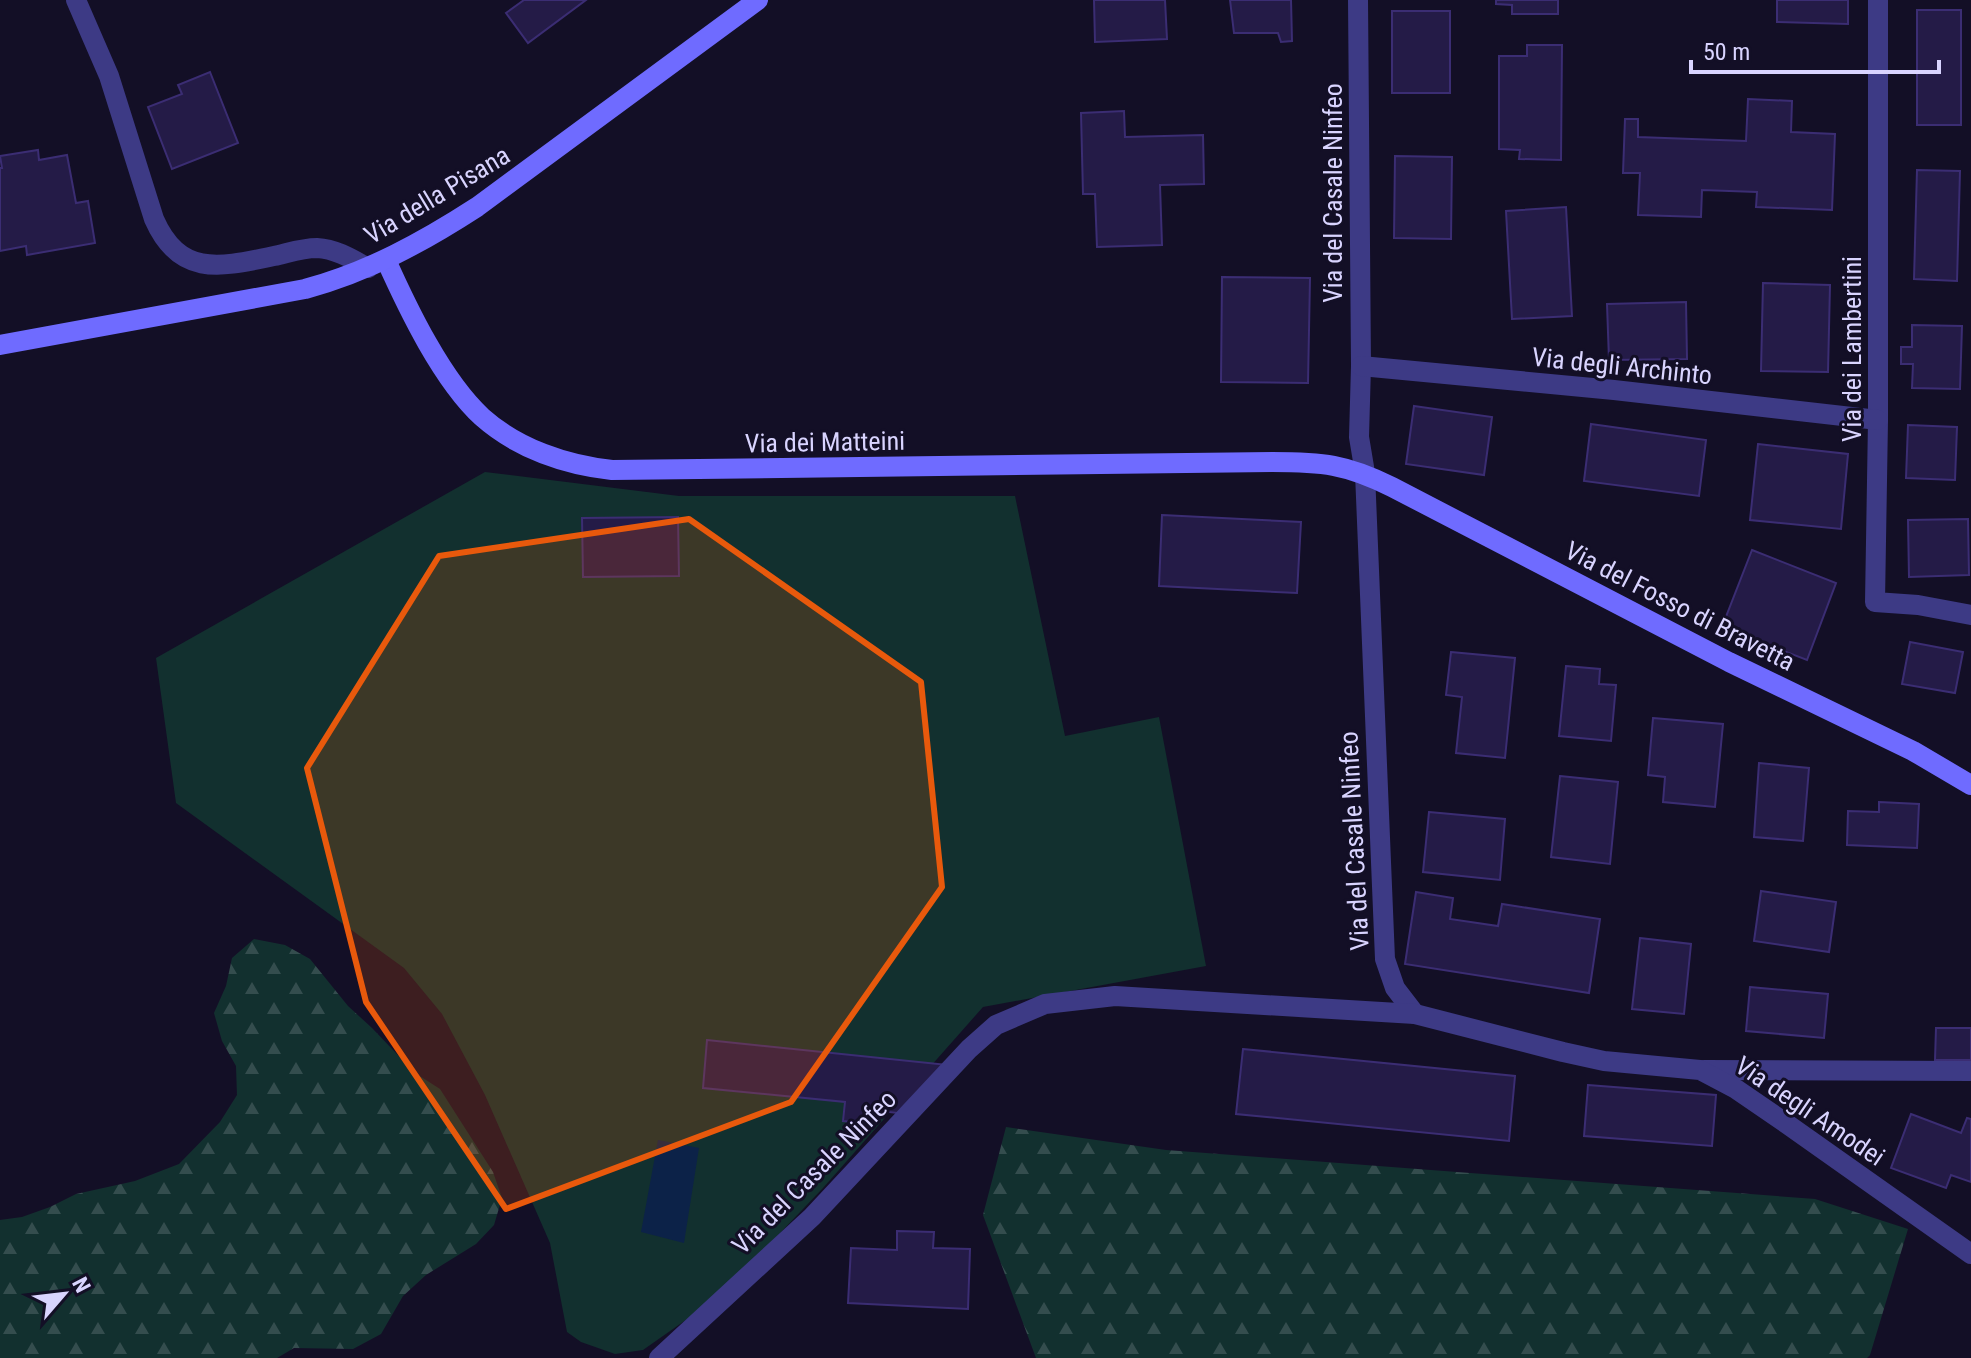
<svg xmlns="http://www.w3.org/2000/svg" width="1971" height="1358" viewBox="0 0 1971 1358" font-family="'Roboto Condensed',sans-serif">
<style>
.forest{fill:url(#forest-firs)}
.green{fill:#12302f}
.water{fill:#0c2248}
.building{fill:#241b47;stroke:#3b2d73;stroke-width:2}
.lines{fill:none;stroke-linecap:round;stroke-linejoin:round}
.minor{stroke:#3d3a85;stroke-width:20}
.secondary{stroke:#6f6bff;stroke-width:20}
.marked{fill:#e8590c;fill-opacity:0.2;stroke:#e8590c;stroke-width:6;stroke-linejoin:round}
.labels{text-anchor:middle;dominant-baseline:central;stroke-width:6;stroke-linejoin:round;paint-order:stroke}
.street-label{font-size:26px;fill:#d9d4ff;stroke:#130f26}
</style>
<defs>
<pattern id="forest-firs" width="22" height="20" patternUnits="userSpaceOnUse" patternTransform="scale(2)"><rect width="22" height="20" fill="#12302f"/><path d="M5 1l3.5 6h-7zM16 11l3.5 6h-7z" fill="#344d4e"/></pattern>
</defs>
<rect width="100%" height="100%" fill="#130f26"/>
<g class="forest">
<path d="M254,939L285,945L310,959L348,1006L372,1028L415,1073L440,1089L493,1172L502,1198L494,1225L476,1244L426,1275L403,1296L381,1334L353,1349L294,1348L277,1358H0V1220L22,1217L50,1207L76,1194L135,1181L179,1164L220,1122L237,1095L236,1066L222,1041L214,1013L226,986L232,958Z"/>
<path d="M1006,1127L1166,1150L1815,1199L1908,1229L1870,1355L1867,1358H1036L983,1215Z"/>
</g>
<path class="green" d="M485,472L679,496H1015L1065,736L1159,717L1206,966L983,1007L823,1188L720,1296L643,1350L615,1354L581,1342L567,1332L550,1243L485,1095L442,1014L404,968L176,803L156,658Z"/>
<path class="water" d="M658,1140L699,1148L684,1243L641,1232Z"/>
<g class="building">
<path d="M524,0H586L528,43L506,13Z"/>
<path d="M1094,0H1165L1167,39L1095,42Z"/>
<path d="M1230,0H1291L1292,41L1281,42L1278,33H1234Z"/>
<path d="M1496,0H1558V14H1512V5L1496,4Z"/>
<path d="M1777,0H1848V24L1777,22Z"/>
<rect x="1917" y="10" width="44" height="115"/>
<rect x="1392" y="11" width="58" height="82"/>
<path d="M1527,45H1562L1561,160L1519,159L1520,150L1499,149V56H1527Z"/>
<path d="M210,72L238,143L172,169L148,107L182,94L178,85Z"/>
<path d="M1748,99L1792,101L1791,132L1835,134L1832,210L1756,207L1757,192L1702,190L1701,217L1638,215L1640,173H1623L1625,119H1638V137L1746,141Z"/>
<path d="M1124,111L1125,137L1203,135L1204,184L1160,185L1162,245L1097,247L1095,194H1083L1081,113Z"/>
<path d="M38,150L39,160L67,155L76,203L88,201L95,243L27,255L26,246L0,251V168H2L0,156Z"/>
<path d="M1395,156L1452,157L1451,239L1394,238Z"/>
<path d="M1917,170L1960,171L1957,281L1914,279Z"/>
<path d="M1566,207L1572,316L1512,319L1506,211Z"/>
<path d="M1222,277L1310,278L1308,383L1221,382Z"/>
<path d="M1763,283L1830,285L1828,372L1761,371Z"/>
<path d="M1686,302L1687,359L1609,360L1607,304Z"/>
<path d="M1912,325L1962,326L1960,389L1912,388L1913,364H1901V347H1912Z"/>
<path d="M1414,406L1492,417L1484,475L1406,464Z"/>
<path d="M1591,424L1706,440L1699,496L1584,481Z"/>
<path d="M1908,425L1957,427L1955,480L1906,478Z"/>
<path d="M1758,444L1848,454L1841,529L1750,520Z"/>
<path d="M1162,515L1301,522L1297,593L1159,586Z"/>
<path d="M678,517L679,576L583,577L582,518Z"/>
<path d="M1968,519L1969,575L1909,577L1908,520Z"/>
<path d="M1752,550L1836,583L1807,660L1722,627Z"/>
<path d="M1910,642L1963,652L1955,693L1902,684Z"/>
<path d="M1451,652L1515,658L1505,758L1456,753L1462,697L1446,695Z"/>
<path d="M1566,666L1600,669L1599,684L1616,685L1611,741L1559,736Z"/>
<path d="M1653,718L1723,724L1715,807L1663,802L1665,777L1648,775Z"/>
<path d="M1759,763L1809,768L1803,841L1754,837Z"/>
<path d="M1560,776L1618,782L1610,864L1551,857Z"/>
<path d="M1879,802L1919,804L1917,848L1847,845L1848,811L1879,812Z"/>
<path d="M1429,812L1505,819L1500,880L1423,872Z"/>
<path d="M1761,891L1836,902L1829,952L1754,941Z"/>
<path d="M1416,892L1453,898L1450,919L1498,926L1502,904L1600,919L1589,993L1405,964Z"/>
<path d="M1640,938L1691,944L1684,1014L1632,1009Z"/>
<path d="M1750,987L1828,994L1824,1038L1746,1031Z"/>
<path d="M1936,1028H1971V1060H1935Z"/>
<path d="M707,1040L948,1065L907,1114L871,1110L870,1124L843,1121L845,1102L703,1088Z"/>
<path d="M1243,1049L1515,1076L1509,1141L1236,1114Z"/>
<path d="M1588,1085L1716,1095L1712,1146L1584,1136Z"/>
<path d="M1911,1114L1961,1133L1967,1118L1971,1119V1182L1951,1175L1946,1188L1891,1168Z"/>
<path d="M897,1231L934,1232L933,1248L970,1249L968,1309L848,1303L851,1248L897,1250Z"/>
</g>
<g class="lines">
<g class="minor">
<path d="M76,0L109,76L154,219C180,278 221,267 274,256C288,253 302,248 317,248C336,249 352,259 368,268"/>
<path d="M1358,0L1361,366L1359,437L1365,473L1385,959L1395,988L1415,1014"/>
<path d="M1878,0V420L1875,602L1918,605L1971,615"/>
<path d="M1361,366L1614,390L1878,420"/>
<path d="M1704,1070L1971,1071"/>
<path d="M659,1358L812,1217L969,1049L996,1025L1045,1004L1115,996L1415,1014L1563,1052L1604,1061L1700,1070L1736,1089L1787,1124L1971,1254"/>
</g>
<g class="secondary">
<path d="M386,260C408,309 442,380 482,417C518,449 566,465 612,470L1272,462C1322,462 1346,464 1392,487L1729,662L1913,751L1971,785"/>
<path d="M0,345L305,289C368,272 423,242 477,207L758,0"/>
</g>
</g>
<path class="marked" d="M689,519L921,682L942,887L791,1102L506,1209L366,1002L307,768L439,556Z"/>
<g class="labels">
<g class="street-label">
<text transform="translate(1333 193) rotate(-90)">Via del Casale Ninfeo</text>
<text transform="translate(437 195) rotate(-31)">Via della Pisana</text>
<text transform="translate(1852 349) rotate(-90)">Via dei Lambertini</text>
<text transform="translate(1622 366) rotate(6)">Via degli Archinto</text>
<text transform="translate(825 442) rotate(-1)">Via dei Matteini</text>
<text transform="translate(1680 606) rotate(27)">Via del Fosso di Bravetta</text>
<text transform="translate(1354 841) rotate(-93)">Via del Casale Ninfeo</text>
<text transform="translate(1810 1111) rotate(34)">Via degli Amodei</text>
<text transform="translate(814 1172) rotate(-45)">Via del Casale Ninfeo</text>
</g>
</g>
<g transform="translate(64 1294) rotate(62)" stroke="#130f26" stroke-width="6" paint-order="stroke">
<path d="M0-6L14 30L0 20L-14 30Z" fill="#d9d4ff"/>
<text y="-12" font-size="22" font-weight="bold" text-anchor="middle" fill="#d9d4ff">N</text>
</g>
<path d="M1691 60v12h248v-12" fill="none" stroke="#d9d4ff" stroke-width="4"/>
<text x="1703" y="60" font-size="24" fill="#d9d4ff" stroke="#130f26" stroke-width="6" paint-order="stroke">50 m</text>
</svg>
